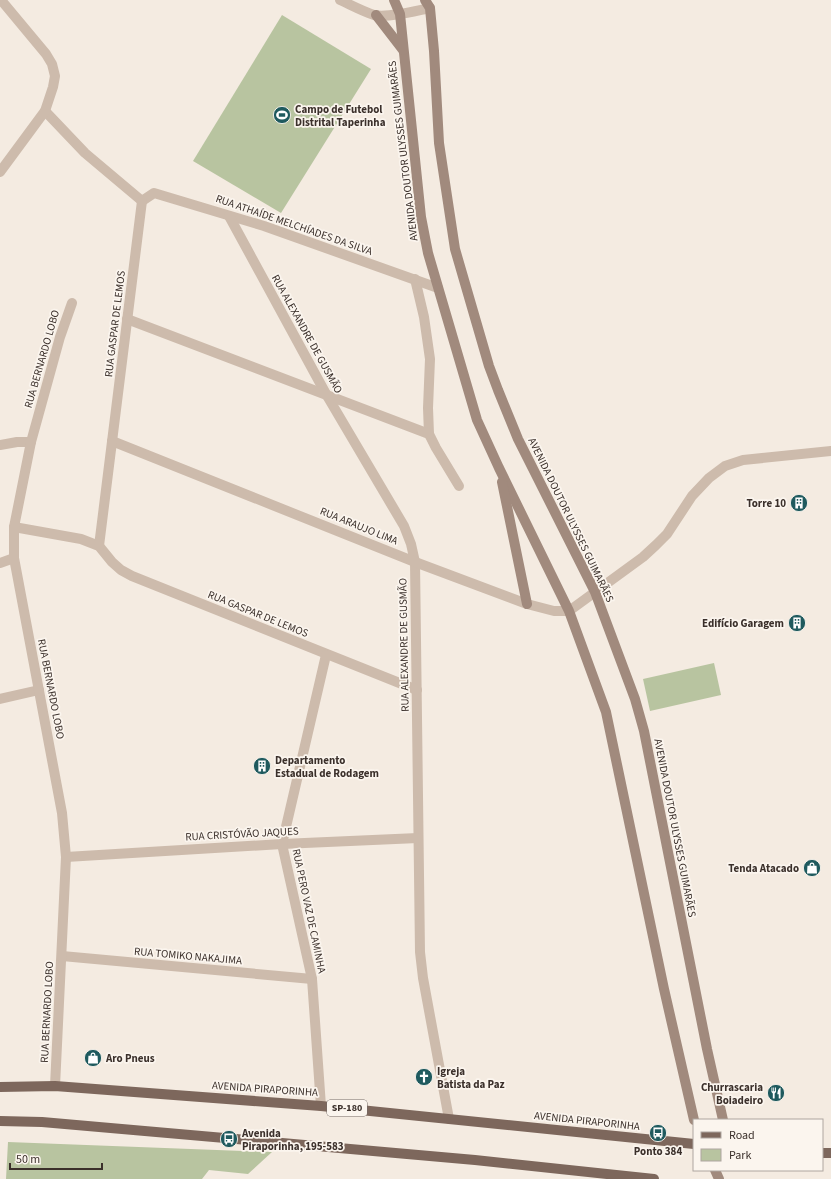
<svg xmlns="http://www.w3.org/2000/svg" width="831" height="1179" viewBox="0 0 831 1179" font-family="'Source Sans 3',sans-serif">
<style>
.green{fill:#b8c4a0}
.lines{fill:none;stroke-linecap:round;stroke-linejoin:round}
.minor{stroke:#cdbbac;stroke-width:10}
.tertiary{stroke:#cdbbac;stroke-width:10}
.secondary{stroke:#a18a7d;stroke-width:10}
.primary{stroke:#7d675c;stroke-width:10}
.labels{text-anchor:middle;dominant-baseline:central;stroke-width:3.5;stroke-linejoin:round;paint-order:stroke}
.shield{fill:#fbf5ee;stroke:#756b66;stroke-width:1}
.shield-label{font-size:10px;font-weight:bold;fill:#3b302b}
.poi-label{font-size:11px;font-weight:bold;fill:#3b302b;stroke:#fbf5ee;text-anchor:start}
.street-label{font-size:11px;fill:#3b302b;stroke:#fbf5ee}
</style>
<rect width="100%" height="100%" fill="#f4ebe1"/>
<g class="green">
<path d="M282,15L371,69L281,213L193,161Z"/>
<path d="M714,663L721,695L650,711L643,679Z"/>
<path d="M8,1142L272,1152L248,1174L209,1170L202,1179H6Z"/>
</g>
<g class="lines">
<g class="minor">
<path d="M45,111L85,153L142,201"/>
<path d="M0,172L45,111L53,87L55,76L52,64L46,54L1,0"/>
<path d="M142,201L154,193L264,226L438,288"/>
<path d="M229,216L326,394L404,526L411,544L415,562L420,952L423,978L449,1119"/>
<path d="M415,279L424,317L430,359L428,408L429,434L436,448L459,486"/>
<path d="M127,319L429,434"/>
<path d="M112,441L415,562L527,604L554,611H569L643,557L656,545L667,534L692,496L709,478L725,466L743,460L831,451"/>
<path d="M0,445L17,442H31"/>
<path d="M14,527L81,539L99,546L112,562L121,570L132,576L417,690"/>
<path d="M99,546L142,201"/>
<path d="M0,563L14,558"/>
<path d="M0,699L39,690"/>
<path d="M66,857L282,844L418,838"/>
<path d="M62,956L312,979"/>
<path d="M55,1086L66,857L62,813L14,558V527L31,442L60,337L72,303"/>
<path d="M321,1106L312,979L282,844L326,655"/>
</g>
<path class="tertiary" d="M340,0C351,5 362,11 374,15C389,18 415,11 430,8"/>
<g class="secondary">
<path d="M394,0L400,14L421,217L428,253L477,420L499,468L569,611L606,712L664,989L694,1120"/>
<path d="M425,0L430,8L434,51L439,143L455,249L489,366L498,390L518,439L595,592L635,699L644,731L707,1049L723,1120"/>
<path d="M376,15L403,50"/>
<path d="M502,482L527,604"/>
<path d="M715,1170L719,1179"/>
</g>
<g class="primary">
<path d="M0,1087L55,1086L321,1106L694,1144"/>
<path d="M0,1121L42,1122L475,1160L654,1179"/>
<path d="M822,1153H831"/>
</g>
</g>
<defs>
<symbol id="stadium-disc" viewBox="-11 -11 22 22"><circle r="9.5" fill="#1f5a5e" stroke="#fbf5ee"/><path d="M0-5a6.5 5 0 1 0 0 10a6.5 5 0 1 0 0-10ZM-3.5-1.8h7v3.6h-7Z" fill="#fff"/></symbol>
<symbol id="building-disc" viewBox="-11 -11 22 22"><circle r="9.5" fill="#1f5a5e" stroke="#fbf5ee"/><path d="M-4-6H4V6H1V3H-1V6H-4ZM-2.5-4.3h1.7v1.8h-1.7ZM.8-4.3h1.7v1.8H.8ZM-2.5-1h1.7V.8h-1.7ZM.8-1h1.7V.8H.8Z" fill="#fff"/></symbol>
<symbol id="shop-disc" viewBox="-11 -11 22 22"><circle r="9.5" fill="#1f5a5e" stroke="#fbf5ee"/><path d="M-5-2.5h2.3a2.7 3.5 0 0 1 5.4 0H5L5.5 6h-11ZM-1.5-2.5h3a1.5 2.3 0 0 0-3 0Z" fill="#fff"/></symbol>
<symbol id="church-disc" viewBox="-11 -11 22 22"><circle r="9.5" fill="#1f5a5e" stroke="#fbf5ee"/><path d="M-1.2-6h2.4v3.5h3.3v2.4h-3.3V6h-2.4V-.1h-3.3v-2.4h3.3Z" fill="#fff"/></symbol>
<symbol id="restaurant-disc" viewBox="-11 -11 22 22"><circle r="9.5" fill="#1f5a5e" stroke="#fbf5ee"/><path d="M-5-6h1v4h1v-4h1v4h1v-4h1v5L-1.5 .5V6h-2V.5L-5-1ZM5-6V6H3V1.5H1.5Q1.5-4 5-6Z" fill="#fff"/></symbol>
<symbol id="bus-disc" viewBox="-11 -11 22 22"><circle r="9.5" fill="#1f5a5e" stroke="#fbf5ee"/><path d="M-5-6H5V4H4V6H2V4H-2V6H-4V4H-5ZM-3.5-4V0h7V-4ZM-3.5 1.2v1.5H-2V1.2ZM2 1.2v1.5H3.5V1.2Z" fill="#fff"/></symbol>
</defs>
<g fill-rule="evenodd">
<use href="#stadium-disc" x="272" y="105" width="20" height="20"/>
<use href="#building-disc" x="789" y="493" width="20" height="20"/>
<use href="#building-disc" x="787" y="613" width="20" height="20"/>
<use href="#building-disc" x="252" y="756" width="20" height="20"/>
<use href="#shop-disc" x="802" y="858" width="20" height="20"/>
<use href="#shop-disc" x="83" y="1048" width="20" height="20"/>
<use href="#church-disc" x="414" y="1067" width="20" height="20"/>
<use href="#restaurant-disc" x="766" y="1083" width="20" height="20"/>
<use href="#bus-disc" x="648" y="1123" width="20" height="20"/>
<use href="#bus-disc" x="219" y="1129" width="20" height="20"/>
</g>
<g class="labels">
<rect class="shield" x="327" y="1100" width="40" height="16" rx="3"/>
<g class="shield-label">
<text x="347" y="1108">SP-180</text>
</g>
<g class="poi-label">
<text x="295" y="109">Campo de Futebol<tspan x="295" dy="13">Distrital Taperinha</tspan></text>
<text x="786" y="503" text-anchor="end">Torre 10</text>
<text x="784" y="623" text-anchor="end">Edifício Garagem</text>
<text x="275" y="760">Departamento<tspan x="275" dy="13">Estadual de Rodagem</tspan></text>
<text x="799" y="868" text-anchor="end">Tenda Atacado</text>
<text x="106" y="1058">Aro Pneus</text>
<text x="437" y="1071">Igreja<tspan x="437" dy="13">Batista da Paz</tspan></text>
<text x="763" y="1087" text-anchor="end">Churrascaria<tspan x="763" dy="13">Boiadeiro</tspan></text>
<text x="242" y="1133">Avenida<tspan x="242" dy="13">Piraporinha, 195-583</tspan></text>
<text x="658" y="1151" text-anchor="middle">Ponto 384</text>
</g>
<g class="street-label">
<text transform="translate(403 151) rotate(-97)">AVENIDA DOUTOR ULYSSES GUIMARÃES</text>
<text transform="translate(294 225) rotate(19)">RUA ATHAÍDE MELCHÍADES DA SILVA</text>
<text transform="translate(115 324) rotate(-83)">RUA GASPAR DE LEMOS</text>
<text transform="translate(307 334) rotate(61)">RUA ALEXANDRE DE GUSMÃO</text>
<text transform="translate(42 359) rotate(-74)">RUA BERNARDO LOBO</text>
<text transform="translate(571 520) rotate(64)">AVENIDA DOUTOR ULYSSES GUIMARÃES</text>
<text transform="translate(359 526) rotate(22)">RUA ARAUJO LIMA</text>
<text transform="translate(258 614) rotate(22)">RUA GASPAR DE LEMOS</text>
<text transform="translate(404 645) rotate(-91)">RUA ALEXANDRE DE GUSMÃO</text>
<text transform="translate(51 689) rotate(79)">RUA BERNARDO LOBO</text>
<text transform="translate(675 828) rotate(79)">AVENIDA DOUTOR ULYSSES GUIMARÃES</text>
<text transform="translate(242 834) rotate(-3)">RUA CRISTÓVÃO JAQUES</text>
<text transform="translate(309 911) rotate(78)">RUA PERO VAZ DE CAMINHA</text>
<text transform="translate(188 956) rotate(5)">RUA TOMIKO NAKAJIMA</text>
<text transform="translate(47 1012) rotate(-87)">RUA BERNARDO LOBO</text>
<text transform="translate(265 1089) rotate(4)">AVENIDA PIRAPORINHA</text>
<text transform="translate(587 1121) rotate(6)">AVENIDA PIRAPORINHA</text>
</g>
</g>
<rect x="693" y="1119" width="130" height="52" fill="#fbf5ee" stroke="#aea6a0"/>
<rect x="701" y="1132" width="20" height="6" fill="#7d675c" stroke="#aea6a0"/>
<text x="729" y="1139" font-size="12" fill="#3b302b">Road</text>
<rect x="701" y="1149" width="20" height="12" fill="#b8c4a0" stroke="#aea6a0"/>
<text x="729" y="1159" font-size="12" fill="#3b302b">Park</text>
<path d="M10 1163v6h92v-6" fill="none" stroke="#3b302b" stroke-width="2"/>
<text x="16" y="1163" font-size="12" fill="#3b302b" stroke="#fbf5ee" stroke-width="3" paint-order="stroke">50 m</text>
</svg>
